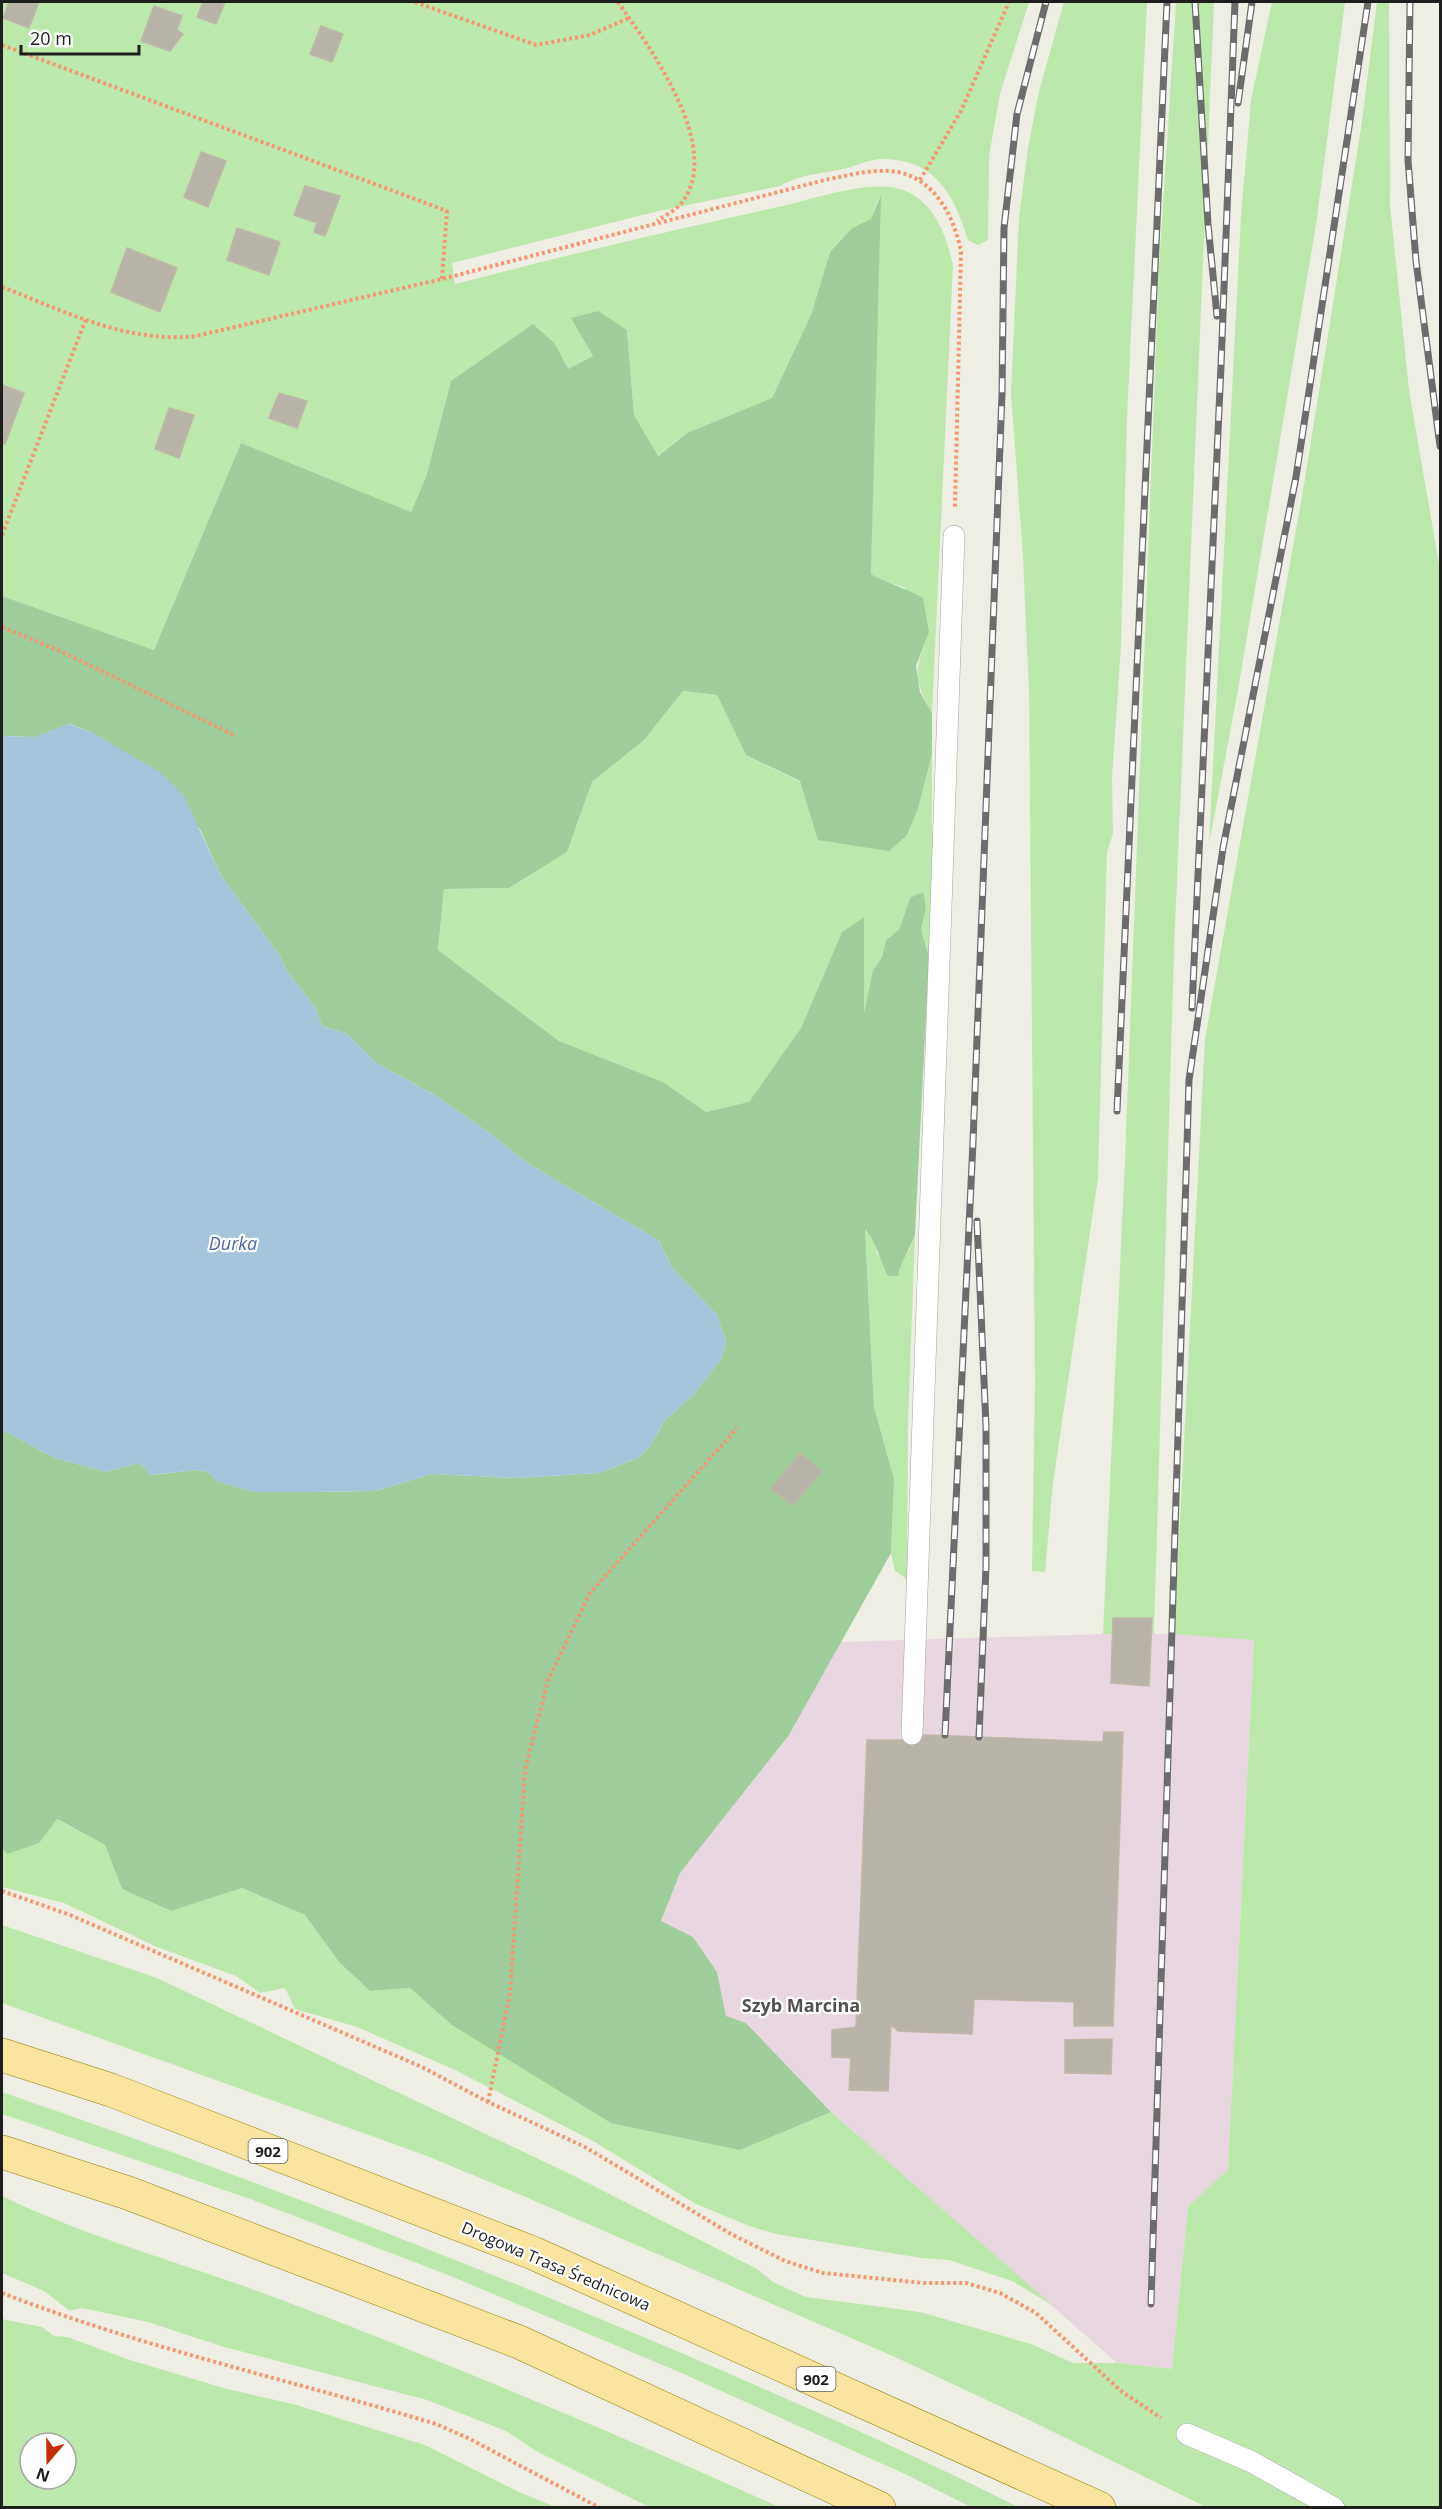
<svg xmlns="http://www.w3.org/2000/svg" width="1442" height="2509" viewBox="0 0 1442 2509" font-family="'Open Sans',sans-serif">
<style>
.industrial{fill:#e8d7e1}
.grass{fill:#bde8ac;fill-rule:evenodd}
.forest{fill:#9fcd9b}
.water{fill:#a6c5db}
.building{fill:#b8b4aa;stroke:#c0b7a8;stroke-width:1.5}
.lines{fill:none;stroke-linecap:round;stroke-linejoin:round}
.lane-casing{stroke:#a5a5a5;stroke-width:22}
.primary-casing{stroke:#948205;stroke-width:34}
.path{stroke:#f5986f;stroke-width:4;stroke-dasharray:3 3;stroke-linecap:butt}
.lane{stroke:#fff;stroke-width:21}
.primary{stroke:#f9e4a0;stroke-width:33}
.rail-casing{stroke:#6c6c6c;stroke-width:7}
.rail{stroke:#fff;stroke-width:4.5;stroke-dasharray:14;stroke-linecap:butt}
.labels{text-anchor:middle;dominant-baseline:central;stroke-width:4.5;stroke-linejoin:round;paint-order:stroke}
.shield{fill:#fff;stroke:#626262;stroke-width:1.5}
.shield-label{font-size:15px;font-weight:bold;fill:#1e1e1e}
.street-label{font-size:16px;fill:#1e1e1e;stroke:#fff}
.water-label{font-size:18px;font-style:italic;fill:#4d69ab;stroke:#fff}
.neighbourhood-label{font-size:18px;font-weight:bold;fill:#515151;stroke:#fff}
</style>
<rect width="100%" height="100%" fill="#efeee5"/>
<path class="industrial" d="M1103,1634H1174L1254,1639L1228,2170L1188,2206L1172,2369L1117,2363L831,2112L746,2023L726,2016L717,1972L693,1937L661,1921L680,1873L789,1735L841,1642Z"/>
<g class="grass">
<path d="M2,2H1029L1000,94L989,156L988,240L978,245L968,240C954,195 936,159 882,159C868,159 852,168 838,170C817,174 799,175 780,186L654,212L452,263L455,284C562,256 670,231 778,207C812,200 870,178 903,190C934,201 947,236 953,266L932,713C912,677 915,669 929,632L904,587L885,582L871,574L879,198L871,219L852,228L830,252L811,315L772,398L687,433L657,456L634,415L627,330L572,318L593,356L568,369L555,344L451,381L426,477L411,512L241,443L154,650L2,596Z"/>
<path d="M1064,2H1147L1127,418L1121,645L1112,778L1113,834L1107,852L1098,1178L1053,1483L1045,1572L1032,1571L1035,1381L1029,693L1023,557L1011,393L1019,217L1028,148L1039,91Z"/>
<path d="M1176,2H1214L1174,951L1154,1634H1103L1125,1160L1159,266Z"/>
<path d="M1272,2H1345L1316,225L1238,690L1209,844L1241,216L1251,100Z"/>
<path d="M1377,2H1389L1390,205L1409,390L1440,570V2507H1206L1027,2419L895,2357L521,2195L427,2156L2,2003V1925L157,1978L570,2174L757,2269L773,2282L806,2297L920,2312L1031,2344L1073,2363H1117L1172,2369L1188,2206L1228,2170L1254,1640L1174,1634L1205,1039L1304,485L1361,128Z"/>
<path d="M683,691L717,695L746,755L907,835L918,809L932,754V885L929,956L921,930L926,908L910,898L899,930L886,940L882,957L873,970L863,1018L864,917L842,932L801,1028L749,1103L706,1112L663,1082L559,1041L438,950L444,889L509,888L567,852L592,782L644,740Z"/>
<path d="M865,1227L874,1240L877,1255L901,1259L910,1249L915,1234L908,1423L907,1579L895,1571L891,1553L894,1479L874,1407Z"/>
<path d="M56,1819L105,1845L122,1889L171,1911L242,1888L305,1915L339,1962L370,1991L410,1988L453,2025L740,2150L831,2112L1052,2305L1012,2281L949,2260L921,2258L854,2247L776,2234L749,2226L696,2204L593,2141L455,2070L357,2027L295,2009L285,1988L260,1993L236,1976L157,1947L64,1903L2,1887V1848L7,1854Z"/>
<path d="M2,2092C228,2170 451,2255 672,2349C788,2399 905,2450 1018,2507H971L907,2475L677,2371L448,2275L253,2200L2,2114Z"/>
<path d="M2,2196C91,2239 189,2265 282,2300C450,2364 615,2433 779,2507H649L536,2451L506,2431L427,2400L224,2347L148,2322L82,2308L70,2311L44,2291L2,2273Z"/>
<path d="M2,2319L42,2327L54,2336L67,2337L130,2360L227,2389L293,2404L425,2445L521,2493L556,2507H2ZM30,2443H66V2479H30Z"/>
</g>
<path class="forest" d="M881,195L871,574C888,584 906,588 923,598L929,632L916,666L920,692L932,713V754L918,809L907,835L889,851L818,840L800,781L746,755L717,695L683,691L644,740L592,782L567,852L509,888L444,889L438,950L559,1041L663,1082L706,1112L749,1102L801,1028L842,932L864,917V1013L873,970L882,957L886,940L899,930L910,898L923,892L926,908L921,930L929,956L915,1234C910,1250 901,1260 898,1276H888C880,1261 875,1239 865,1229L874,1407L894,1479L891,1553L789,1735L680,1873L661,1921L693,1937L717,1972L726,2016L746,2023L831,2112L740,2150L611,2123L452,2025L410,1988L370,1991L339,1962L305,1915L242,1888L171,1911L122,1889L105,1845L57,1819L39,1843L7,1854L2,1848V1430L55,1458L106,1472L138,1463L146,1468L150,1475L198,1470L208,1472L217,1481L254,1492H309L375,1491L432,1474L518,1478L599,1473L638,1458L650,1446L665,1420L694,1394L721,1359L726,1342L717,1315L672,1268L658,1240L527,1163L487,1131L433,1094L376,1063L347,1034L322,1026L315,1007L288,973L279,955L220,874L200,829L123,752L91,732L69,724L35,737L2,736V596L154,650L241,443L411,512L426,477L451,381L533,324L555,344L568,369L593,356L571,318L598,311L627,330L634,415L658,456L687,433L772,398L811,315L830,252L852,228L871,219Z"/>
<path class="water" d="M68,724L91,732L160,772L184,796L220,874L279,955L288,973L315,1007L322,1026L347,1034L376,1063L433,1094L487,1131L527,1163L658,1240L672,1268L717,1315L726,1342L721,1359L694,1394L665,1420L650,1446L638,1458L599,1473L518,1478L432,1474L375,1491L309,1492H254L216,1481L208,1472L198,1470L149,1475L146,1468L138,1463L106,1472L55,1458L2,1430V736L35,737Z"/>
<g class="building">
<path d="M9,2H39L29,28L3,18Z"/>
<path d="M203,2H225L216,24L197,17Z"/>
<path d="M154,6L182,16L177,30L183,34L170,51L141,41Z"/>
<path d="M321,26L343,34L332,62L310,54Z"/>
<path d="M201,152L226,161L208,207L184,197Z"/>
<path d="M305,186L340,196L325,236L314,232L317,223L294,215Z"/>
<path d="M237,228L280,242L269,275L227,260Z"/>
<path d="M127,248L177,268L160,312L111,292Z"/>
<path d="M2,385L24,393L5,444L2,443Z"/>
<path d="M279,393L307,401L297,428L269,418Z"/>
<path d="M169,408L194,415L179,458L155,449Z"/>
<path d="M800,1453L822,1471L793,1505L771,1489Z"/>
<path d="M1113,1618H1152L1149,1686L1111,1683Z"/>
<path d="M1104,1732H1123L1113,2026H1074V2002L974,1999L972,2034L898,2031L891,2025L888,2091L849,2090L851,2058L832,2057V2030L856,2027L867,1740H903L904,1734L1103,1742Z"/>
<path d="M1112,2039L1111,2074L1065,2073V2040Z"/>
</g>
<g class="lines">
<defs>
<g id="lane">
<path d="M912,1734L954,536"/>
<path d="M1187,2434L1252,2462L1334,2508"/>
</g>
<g id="primary">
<path d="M2,2055L111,2090L533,2253L1099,2508"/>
<path d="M2,2152L128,2193L519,2342L879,2508"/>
</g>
</defs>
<use href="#lane" class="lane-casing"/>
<use href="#primary" class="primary-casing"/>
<g class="path">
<path d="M415,2L536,45L590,35L629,18"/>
<path d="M618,2C650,48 726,150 680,205C674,211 664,216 657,221"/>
<path d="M2,45L447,211L442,279"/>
<path d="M920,180L961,111L1009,2"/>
<path d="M2,287C64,311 128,344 196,336L442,279L829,179C846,176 863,171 880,171C928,168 953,210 961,252L955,507"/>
<path d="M2,535L86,319"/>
<path d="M2,627L60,651L236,736"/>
<path d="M2,1891L70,1915L422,2067L488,2102L585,2147L731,2234L785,2261L823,2273L924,2283H966L1000,2293L1036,2313L1121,2391L1161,2418"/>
<path d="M488,2102L510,1993L525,1770L548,1680L590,1593L737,1428"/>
<path d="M2,2293C143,2348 291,2380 436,2424L468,2438L600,2508"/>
</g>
<use href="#lane" class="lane"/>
<use href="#primary" class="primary"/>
<defs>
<g id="rail">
<path d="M1195,2L1208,224L1217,316"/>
<path d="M1410,2L1408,160L1416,261L1440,446"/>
<path d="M1238,103L1252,2"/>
<path d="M1192,1008L1221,366L1235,2"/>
<path d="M1117,1111L1167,2"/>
<path d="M977,1221L986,1426V1566L979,1737"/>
<path d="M945,1735L973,1142L1002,394L1004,228L1017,114L1046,2"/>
<path d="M1151,2304L1189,1080L1223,848L1296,477L1368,2"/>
</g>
</defs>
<use href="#rail" class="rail-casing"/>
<use href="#rail" class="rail"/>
</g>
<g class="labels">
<g class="shield">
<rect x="248.5" y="2139" width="39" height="24" rx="4.5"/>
<rect x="796.5" y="2367" width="39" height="24" rx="4.5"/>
</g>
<g class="shield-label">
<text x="268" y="2151">902</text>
<text x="816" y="2379">902</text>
</g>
<g class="street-label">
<text transform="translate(556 2266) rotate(23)">Drogowa Trasa Średnicowa</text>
</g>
<g class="water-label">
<text x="233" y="1243">Durka</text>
</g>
<g class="neighbourhood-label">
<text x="801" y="2005">Szyb Marcina</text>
</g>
</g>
<rect width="1442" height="2509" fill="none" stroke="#1e1e1e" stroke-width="6"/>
<g transform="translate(48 2461) rotate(200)"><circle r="28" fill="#ffffff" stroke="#a5a5a5" stroke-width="1.5"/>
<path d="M0-4.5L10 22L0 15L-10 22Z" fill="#c72d06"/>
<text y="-9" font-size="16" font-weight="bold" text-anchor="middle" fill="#1e1e1e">N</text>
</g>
<path d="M21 45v9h118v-9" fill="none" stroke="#1e1e1e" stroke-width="3"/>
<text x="30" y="45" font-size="18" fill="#1e1e1e" stroke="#ffffff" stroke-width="4.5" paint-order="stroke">20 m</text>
</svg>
